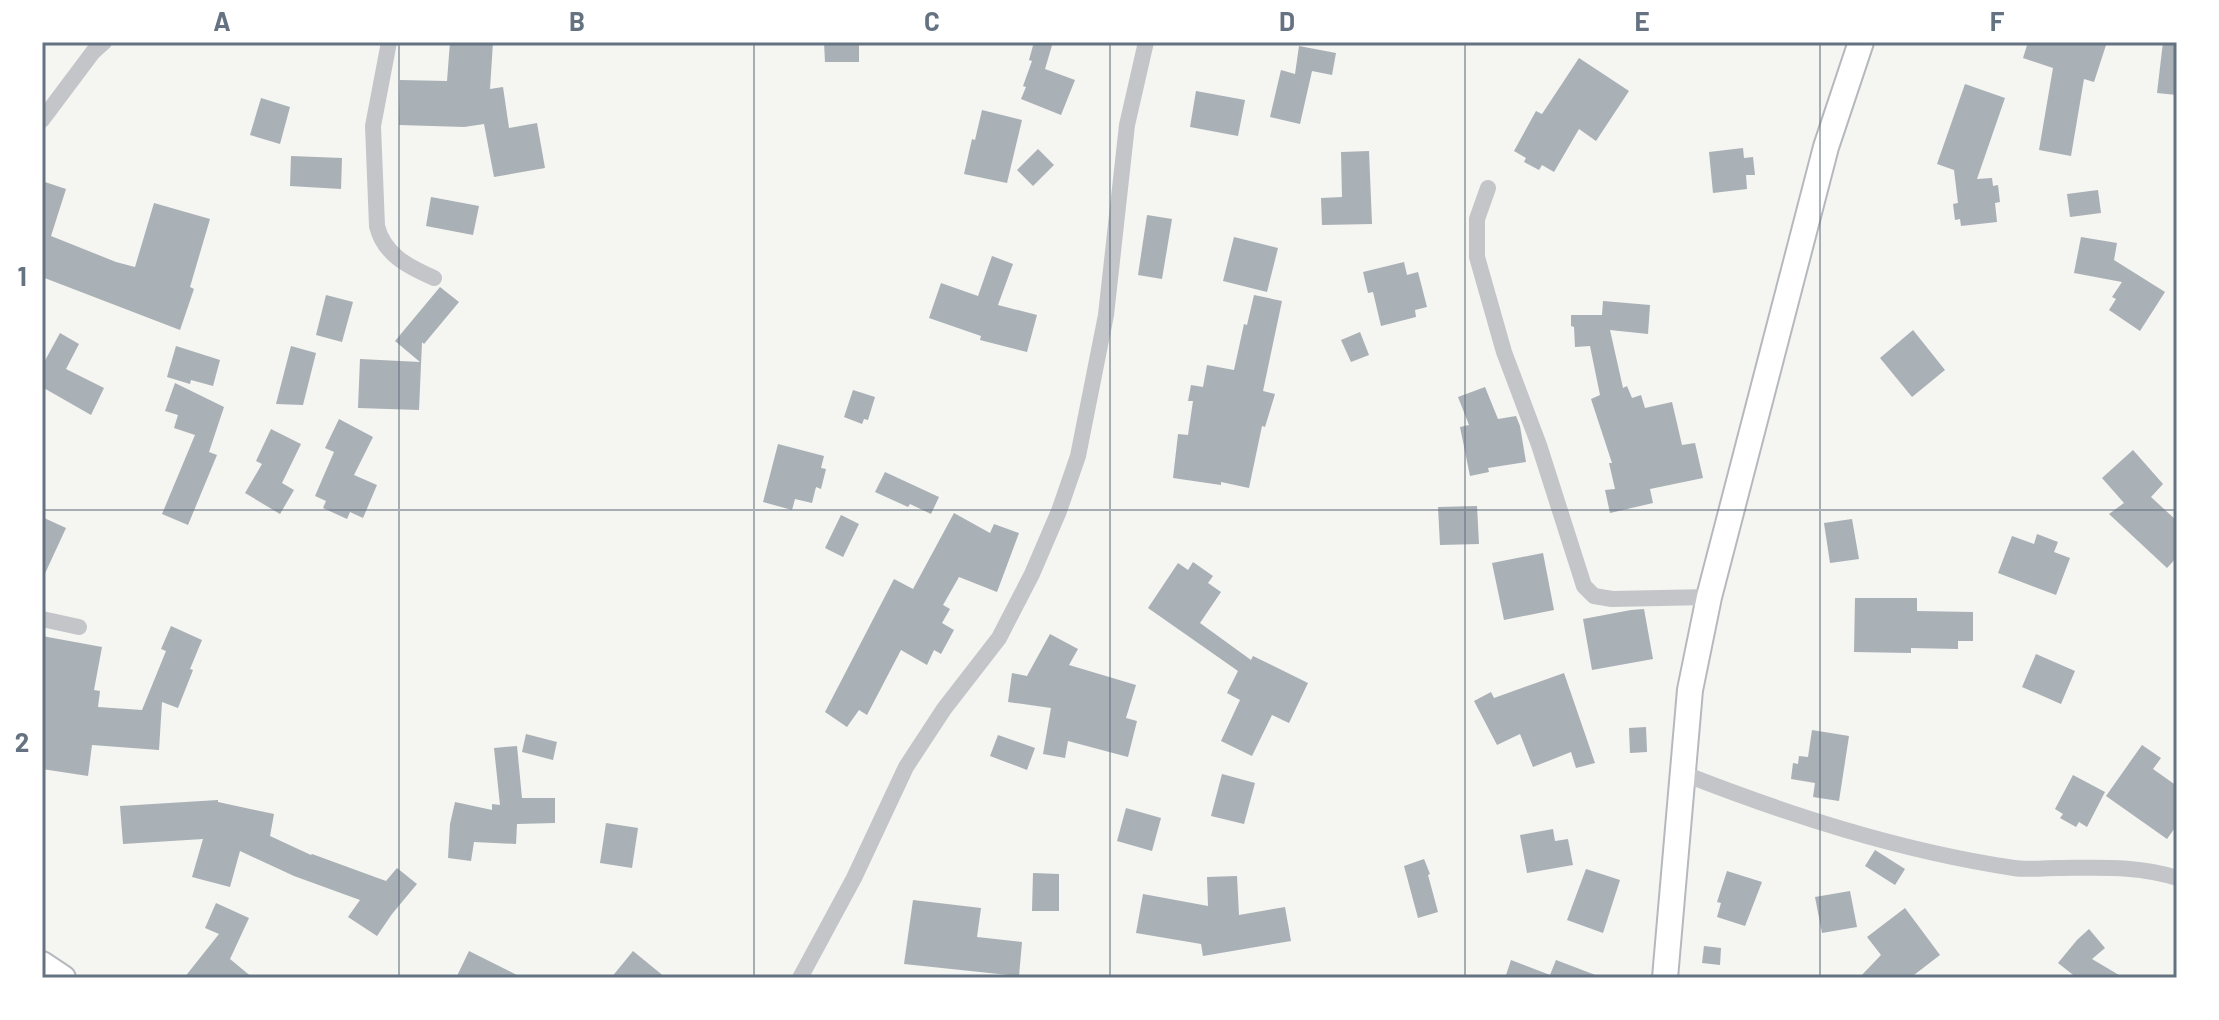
<svg xmlns="http://www.w3.org/2000/svg" width="2219" height="1020" viewBox="0 0 2219 1020" font-family="Barlow,sans-serif">
<style>
.building{fill:#a9b0b6}
.lines{fill:none;stroke-linecap:round;stroke-linejoin:round}
.secondary-casing{stroke:#b5b9be;stroke-width:28}
.street{stroke:#c3c5c9;stroke-width:16}
.secondary{stroke:#fff;stroke-width:24}
.grid{fill:none;stroke:#657282;stroke-width:2;stroke-opacity:0.55}
.neatline{fill:none;stroke:#657282;stroke-width:3}
.grid-label{font-size:26px;text-anchor:middle;font-weight:bold;fill:#657282}
</style>
<rect width="100%" height="100%" fill="#f5f5f2"/>
<g class="building">
<path d="M450,42H493L490,89L503,87L509,128L537,123L545,168L494,177L484,124L464,127L399,125L400,80L447,81Z"/>
<path d="M824,42H859V62H825Z"/>
<path d="M1034,42H1053L1045,69L1075,80L1061,115L1021,99L1026,87L1023,86L1032,61L1029,60Z"/>
<path d="M2028,42H2107L2094,82L2084,79L2071,156L2039,150L2053,68L2023,58Z"/>
<path d="M2163,42H2177V95L2157,93Z"/>
<path d="M1299,46L1336,53L1332,75L1312,71L1300,124L1270,117L1281,70L1295,74Z"/>
<path d="M1579,58L1629,91L1596,141L1579,129L1554,172L1542,165L1539,170L1524,162L1526,158L1514,151L1536,111L1542,114Z"/>
<path d="M1965,84L2005,98L1977,179L1992,178L1993,186L1998,185L2000,202L1995,203L1997,222L1961,226L1960,219L1955,220L1953,204L1958,203L1954,170L1937,164Z"/>
<path d="M1196,91L1245,100L1238,136L1190,127Z"/>
<path d="M261,98L290,107L280,144L250,135Z"/>
<path d="M982,110L1022,120L1007,183L964,174L972,139L975,140Z"/>
<path d="M1743,148L1744,158L1753,157L1755,175H1746L1747,189L1713,193L1709,152Z"/>
<path d="M1038,149L1054,165L1033,186L1017,170Z"/>
<path d="M1369,151L1372,224L1322,225L1321,198L1342,197L1341,152Z"/>
<path d="M291,156L342,158L341,189L290,186Z"/>
<path d="M42,181L66,189L51,236L116,262L135,267L154,203L210,219L190,287L194,289L180,330L42,277Z"/>
<path d="M2098,190L2101,213L2070,217L2067,194Z"/>
<path d="M431,197L479,206L473,235L426,226Z"/>
<path d="M1147,215L1172,219L1162,279L1138,275Z"/>
<path d="M1234,237L1278,248L1267,292L1223,281Z"/>
<path d="M2081,237L2117,243L2114,260L2165,292L2140,331L2109,310L2116,299L2112,297L2122,282L2074,273Z"/>
<path d="M992,256L1013,264L998,305L1037,315L1027,352L980,340L981,336L929,318L941,283L978,296Z"/>
<path d="M1404,262L1407,275L1418,272L1427,307L1415,310L1416,317L1381,326L1373,292L1368,293L1363,272Z"/>
<path d="M440,287L459,302L424,344L422,342L419,410L358,408L360,359L420,362L395,341Z"/>
<path d="M326,295L353,302L342,342L316,335Z"/>
<path d="M1254,295L1282,301L1263,391L1275,394L1265,427L1262,426L1249,488L1221,482V485L1173,478L1178,434L1188,435L1193,401H1188L1191,385L1203,387L1207,365L1234,370L1244,324L1247,325Z"/>
<path d="M1603,301L1650,305L1648,334L1610,330L1623,388L1627,386L1632,398L1641,395L1645,408L1672,402L1682,445L1695,443L1703,478L1650,489L1653,503L1610,513L1605,490L1615,489L1609,463H1612L1591,399L1600,395L1590,346L1575,347L1574,327L1571,326V315H1602Z"/>
<path d="M1913,330L1945,370L1912,397L1880,358Z"/>
<path d="M1360,332L1369,355L1351,362L1341,340Z"/>
<path d="M60,333L79,344L66,369L104,388L91,415L42,387V366Z"/>
<path d="M176,346L220,360L213,386L191,380L190,384L167,377Z"/>
<path d="M291,346L316,353L303,405L276,404Z"/>
<path d="M175,383L224,407L209,452L217,455L188,525L162,514L195,435L174,428L178,415L165,411Z"/>
<path d="M1485,387L1498,419L1516,416L1520,426L1526,462L1488,468L1489,472L1470,476L1460,427L1469,425L1458,397Z"/>
<path d="M853,390L875,397L868,420L864,419L862,424L844,417Z"/>
<path d="M339,419L373,437L354,475L377,485L363,518L350,512L347,519L323,508L326,501L315,496L334,452L325,448Z"/>
<path d="M271,429L301,444L282,483L294,490L280,514L245,493L262,464L256,461Z"/>
<path d="M778,444L824,456L821,468L826,469L821,489L816,487L812,503L795,499L792,510L763,502Z"/>
<path d="M2133,450L2163,484L2151,497L2177,521V557L2167,568L2109,514L2124,503L2102,478Z"/>
<path d="M885,472L939,497L931,514L910,504L908,507L875,492Z"/>
<path d="M1477,506L1479,544L1440,545L1438,507Z"/>
<path d="M954,513L990,533L994,524L1019,533L997,592L959,577L943,605L950,609L942,623L954,630L941,654L934,650L927,665L901,650L867,715L859,710L847,727L825,712L894,579L913,589Z"/>
<path d="M841,515L859,524L843,557L825,548Z"/>
<path d="M42,517L66,528L42,580Z"/>
<path d="M1852,519L1859,559L1830,563L1824,523Z"/>
<path d="M2037,534L2058,542L2054,552L2070,558L2056,595L1998,573L2012,536L2034,544Z"/>
<path d="M1543,553L1554,610L1504,620L1492,563Z"/>
<path d="M1193,562L1213,576L1208,583L1221,592L1200,623L1251,660L1253,656L1308,683L1289,723L1272,715L1252,756L1221,741L1240,700L1227,693L1238,671L1148,608L1178,563L1188,570Z"/>
<path d="M1855,598H1917V611L1973,612V641H1958V649L1911,648V653L1854,652Z"/>
<path d="M1644,609L1653,659L1592,670L1583,619L1631,610Z"/>
<path d="M171,626L202,640L190,669L193,670L178,708L162,702L159,750L92,745L88,776L42,769V636L102,647L94,690L100,691L98,707L142,710L166,651L161,649Z"/>
<path d="M1050,634L1078,649L1069,665L1136,685L1126,718L1137,721L1128,757L1068,741L1065,758L1043,754L1051,708L1008,702L1012,673L1027,676Z"/>
<path d="M2036,654L2075,671L2061,704L2022,687Z"/>
<path d="M1564,673L1595,763L1576,768L1571,752L1533,767L1520,734L1497,745L1474,701L1491,692L1494,698Z"/>
<path d="M1646,727L1647,752L1630,753L1629,728Z"/>
<path d="M1812,730L1849,736L1839,801L1813,797L1815,783L1791,779L1793,763L1798,764L1799,756L1808,757Z"/>
<path d="M526,734L557,742L553,760L522,752Z"/>
<path d="M998,735L1035,748L1027,770L990,756Z"/>
<path d="M2142,745L2161,758L2153,769L2177,786V825L2167,839L2106,796Z"/>
<path d="M517,746L522,798H555V823L517,824L516,844L474,842L471,861L448,858L450,824L455,802L492,810V804L500,805L494,748Z"/>
<path d="M1222,774L1255,783L1244,824L1211,816Z"/>
<path d="M2073,775L2105,792L2087,827L2079,822L2076,827L2060,818L2063,814L2055,809Z"/>
<path d="M218,800V802L274,814L270,836L311,855L312,854L386,881L397,868L417,884L392,914L377,936L348,917L360,900L294,876L240,851L230,887L192,877L203,839L123,844L120,806Z"/>
<path d="M1126,808L1161,818L1152,851L1117,841Z"/>
<path d="M606,823L638,828L632,868L600,863Z"/>
<path d="M1553,829L1555,841L1568,839L1573,865L1527,873L1520,835Z"/>
<path d="M1875,850L1905,869L1895,885L1865,866Z"/>
<path d="M1424,859L1430,874L1428,875L1438,912L1418,918L1404,866Z"/>
<path d="M1586,869L1620,880L1603,933L1567,920Z"/>
<path d="M1727,871L1762,882L1745,926L1717,917L1721,903L1717,902Z"/>
<path d="M1033,873L1059,874V911H1032Z"/>
<path d="M1237,876L1239,915L1285,907L1291,941L1203,956L1201,944L1136,933L1143,894L1208,906L1207,877Z"/>
<path d="M1850,891L1857,927L1822,933L1815,897Z"/>
<path d="M913,900L981,908L977,937L1022,942L1019,976L904,964Z"/>
<path d="M216,903L249,918L230,959L253,978H184L219,934L205,928Z"/>
<path d="M1905,908L1940,955L1910,978H1859L1881,955L1867,937Z"/>
<path d="M2089,929L2105,948L2092,959L2124,978H2077L2058,963L2077,940Z"/>
<path d="M1704,946L1721,948L1720,965L1702,963Z"/>
<path d="M469,951L523,978H456Z"/>
<path d="M633,951L666,978H611Z"/>
<path d="M1511,960L1550,975L1556,960L1598,976V978H1505Z"/>
</g>
<g class="lines">
<defs>
<g id="secondary">
<path d="M42,964L63,978"/>
<path d="M1665,978L1690,690L1709,597L1826,147L1861,42"/>
</g>
</defs>
<use href="#secondary" class="secondary-casing"/>
<g class="street">
<path d="M389,42L373,126L377,226C384,255 409,267 434,278"/>
<path d="M42,120L93,52L104,42"/>
<path d="M1488,188L1477,219V257L1504,352L1539,445L1584,586L1594,596L1612,599L1709,597"/>
<path d="M42,619L79,627"/>
<path d="M1682,773C1789,815 1900,851 2014,868C2028,870 2043,868 2057,868C2097,868 2138,865 2177,878"/>
<path d="M800,978L854,878L906,767L944,709L999,638L1032,574L1059,511L1078,456L1106,315L1127,125L1146,42"/>
</g>
<use href="#secondary" class="secondary"/>
</g>
<path class="grid" d="M399,42V978M754,42V978M1110,42V978M1465,42V978M1820,42V978M42,510H2177"/>
<rect width="2219" height="1020" fill="none" stroke="#ffffff" stroke-width="88"/>
<rect x="44" y="44" width="2131" height="932" class="neatline"/>
<g class="grid-label">
<text x="222" y="31">A</text>
<text x="577" y="31">B</text>
<text x="932" y="31">C</text>
<text x="1287" y="31">D</text>
<text x="1642" y="31">E</text>
<text x="1997" y="31">F</text>
<text x="22" y="286">1</text>
<text x="22" y="752">2</text>
</g>
</svg>
